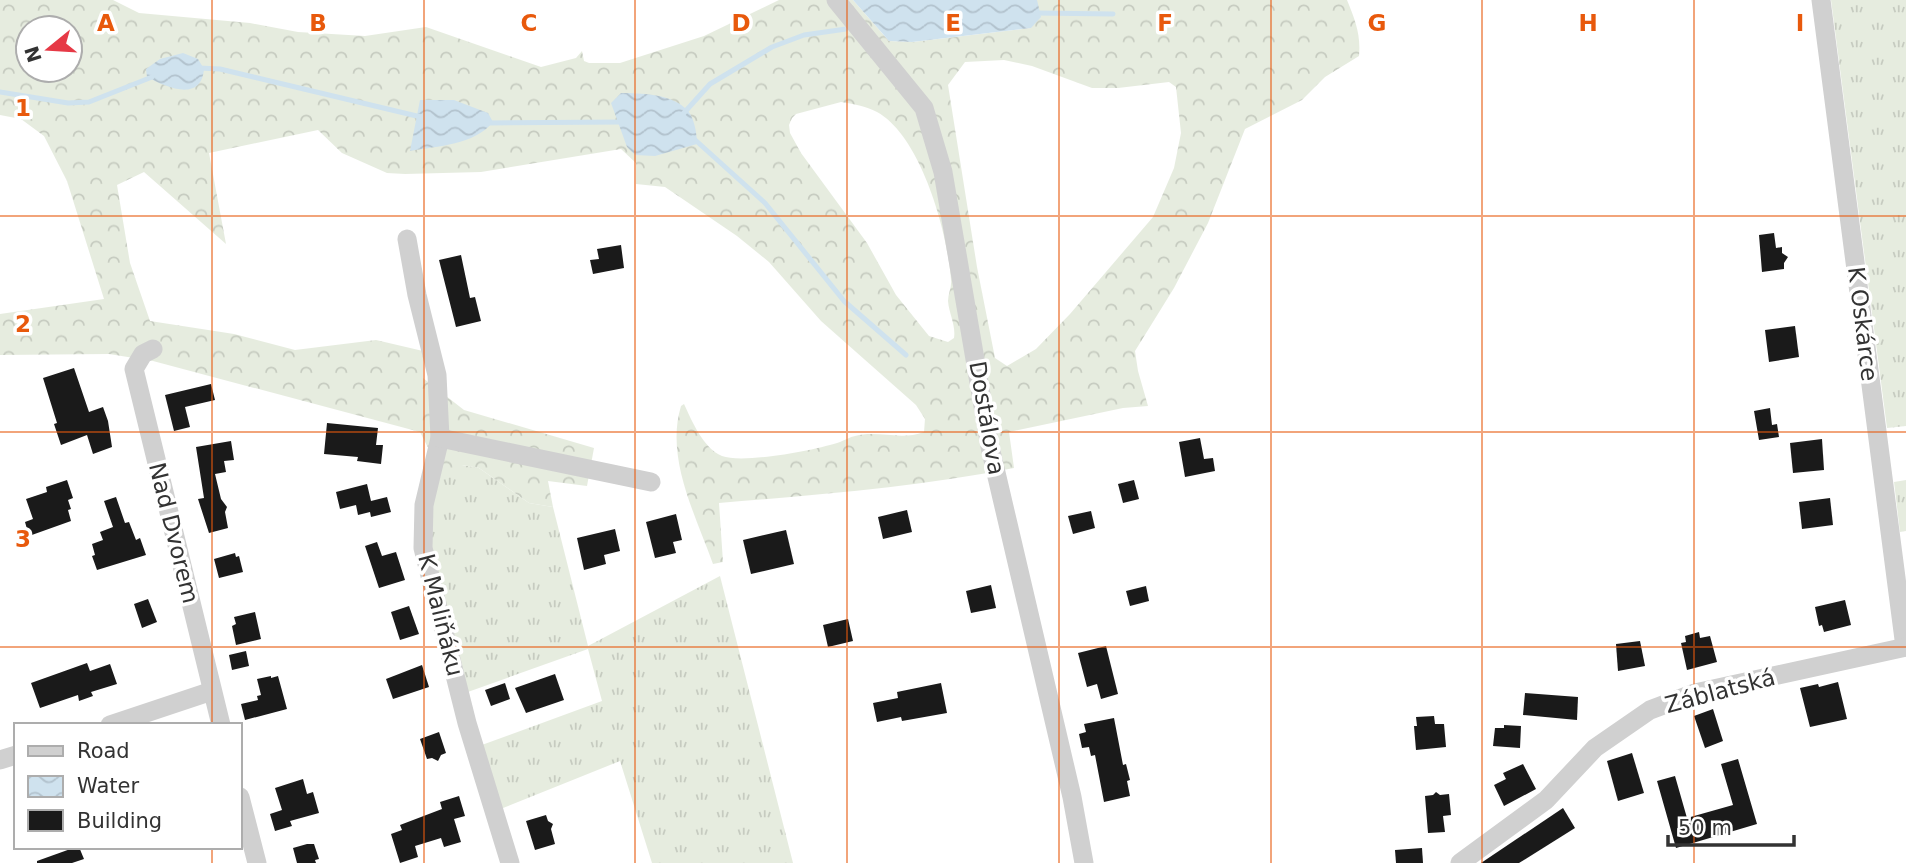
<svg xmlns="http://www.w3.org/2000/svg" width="1906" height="863" viewBox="0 0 1906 863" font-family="'DejaVu Sans',sans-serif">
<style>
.grass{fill:url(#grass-tufts)}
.forest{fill:url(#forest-crowns);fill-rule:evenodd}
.water{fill:url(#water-waves)}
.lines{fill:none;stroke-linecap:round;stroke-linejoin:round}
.stream{stroke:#cfe2ee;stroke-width:5}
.building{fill:#1a1a1a}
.minor{stroke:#d0d0d0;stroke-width:19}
.grid{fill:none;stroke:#e8590c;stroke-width:2;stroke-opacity:0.55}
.labels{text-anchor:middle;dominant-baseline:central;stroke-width:7;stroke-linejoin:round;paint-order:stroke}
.street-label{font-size:23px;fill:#333;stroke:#fff}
.grid-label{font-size:23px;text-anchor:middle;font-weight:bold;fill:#e8590c;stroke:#fff;stroke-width:7;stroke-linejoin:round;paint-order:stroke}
</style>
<defs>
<pattern id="grass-tufts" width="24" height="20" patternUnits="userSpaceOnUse" patternTransform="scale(1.75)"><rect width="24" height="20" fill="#e6ecdf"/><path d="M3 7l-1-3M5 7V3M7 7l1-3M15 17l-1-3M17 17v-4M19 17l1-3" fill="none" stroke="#c6cbc0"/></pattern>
<pattern id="forest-crowns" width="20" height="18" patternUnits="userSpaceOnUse" patternTransform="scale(1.75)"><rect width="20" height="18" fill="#e6ecdf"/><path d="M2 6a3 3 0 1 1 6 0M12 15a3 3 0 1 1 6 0" fill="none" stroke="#c6cbc0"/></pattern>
<pattern id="water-waves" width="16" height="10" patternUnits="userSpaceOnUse" patternTransform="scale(1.75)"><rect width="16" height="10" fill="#cfe2ee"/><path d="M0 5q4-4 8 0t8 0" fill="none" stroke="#b2c2cd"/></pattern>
</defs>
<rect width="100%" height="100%" fill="#fff"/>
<g class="grass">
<path d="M1831,0H1906V426L1887,428Z"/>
<path d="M462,465L479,468L529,503L553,507L588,646L720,576L793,863H652L620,761L498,810L479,746L602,701L588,649L465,693L429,554L427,506L438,466Z"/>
<path d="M1906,480V531L1900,532L1894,482Z"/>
</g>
<path class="forest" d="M0,0H113L139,13L250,23L298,32L365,36L426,27L541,67L576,58L582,51L584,61L589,63H620L704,36L779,0H853L889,41L912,42L1031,28L1037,0H1347C1355,20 1361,34 1359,56L1325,77L1302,100L1245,129L1208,223L1174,288L1135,351L1138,371L1148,406L1123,408L1009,432L1014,468C917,487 817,495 719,503L723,562L713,564C696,516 665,458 681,406L684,404C692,421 703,448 722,456C743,464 817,450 840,442C845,440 850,437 855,436C878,430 901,441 924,432L925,419L916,405L821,321L769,262L737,236L665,187L636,184V163L621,149L481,172L405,174L387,173L342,153L318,130L209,153L226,244L144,172L117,185L130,263L150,321L234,334L295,350L376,340L423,351V378L464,410L594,448L587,486L548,481L553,507L529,503L479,468L462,465L448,478L442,475L420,432L153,361L109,354L0,355V314L104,299L67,181L44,136L21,119L0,115ZM28,28H70V70H28ZM1004,60L1032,66L1092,88H1118L1169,82L1176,87L1181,133L1174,168L1153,217L1070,314L1036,349L1007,366L995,358L977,267L948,85L965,62ZM841,102C853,104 866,106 877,112C921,136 948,233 951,280C952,287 948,294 948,301C949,314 956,325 954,338L948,342L929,336L896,295L867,243L801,153L790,133L789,125L792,118L796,114Z"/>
<g class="water">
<path d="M853,0H1037L1041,17L1031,28L912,42L889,41Z"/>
<path d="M183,53L198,59L204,69C201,103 166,87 147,77L146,69L160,59Z"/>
<path d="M621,93C640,93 670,94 685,108C694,115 697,133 697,144L655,156L635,155L627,147L611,103Z"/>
<path d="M420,100H454L488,113L493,122C474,145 438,146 410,151Z"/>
</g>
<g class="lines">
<g class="stream">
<path d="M1036,13L1113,14"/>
<path d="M199,68L220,69L421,117"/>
<path d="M0,92L68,103L89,102L152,77"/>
<path d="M683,114L710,84L772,47L804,35L846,29"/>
<path d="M487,123L624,122"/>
<path d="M693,138L765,203L844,301L906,355"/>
</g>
</g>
<g class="building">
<path d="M1774,233L1776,248L1782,247V253L1788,257L1784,263V269L1762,272L1759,235Z"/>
<path d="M621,245L624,268L593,274L590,260L599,259L597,249Z"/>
<path d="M461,255L470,298L475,297L481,321L456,327L439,260Z"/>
<path d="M1795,326L1799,357L1769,362L1765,330Z"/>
<path d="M74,368L89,412L103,407L108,421L112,447L93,454L87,435L61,445L54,424L57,423L43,378Z"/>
<path d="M211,384L215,400L185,407L190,427L174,431L165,395Z"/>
<path d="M1770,408L1772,425L1777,424L1779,437L1759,440L1754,411Z"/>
<path d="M327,423L378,428L376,445H383L381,464L357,461L358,457L324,454Z"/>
<path d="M1200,438L1204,459L1213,458L1215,471L1185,477L1179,442Z"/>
<path d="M1822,439L1824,470L1793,473L1790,443Z"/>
<path d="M231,441L234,460L224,461L226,472L215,474L221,499L227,507L225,512L228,528L209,533L198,499L204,498L196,447Z"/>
<path d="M67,480L73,498L68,500L71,509L68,510L71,521L29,536L25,522L33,519L26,499L47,492L46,487Z"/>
<path d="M1134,480L1139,499L1123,503L1118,484Z"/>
<path d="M367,484L371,501L387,497L391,512L371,517L370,512L358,515L356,505L340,509L336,492Z"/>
<path d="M116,497L125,523L129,522L136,540L140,538L146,555L97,570L92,556L95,555L92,544L103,540L100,532L113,527L104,501Z"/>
<path d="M1830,498L1833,525L1802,529L1799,502Z"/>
<path d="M907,510L912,532L883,539L878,517Z"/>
<path d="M1091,511L1095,528L1073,534L1068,516Z"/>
<path d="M676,514L682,540L673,542L676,553L655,558L646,522Z"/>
<path d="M615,529L620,551L604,555L606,564L584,570L577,538Z"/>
<path d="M786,530L794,564L751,574L743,540Z"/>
<path d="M377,542L382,556L396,552L405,580L379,588L365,546Z"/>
<path d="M235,553L236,557L239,556L243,572L219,578L214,559Z"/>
<path d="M991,585L996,608L971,613L966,591Z"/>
<path d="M1146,586L1149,601L1130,606L1126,591Z"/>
<path d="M148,599L157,622L142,628L134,604Z"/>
<path d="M1845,600L1851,625L1824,632L1822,625L1819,626L1815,607Z"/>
<path d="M409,606L419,634L400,640L391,612Z"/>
<path d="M255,612L261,639L236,645L232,626L236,624L234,617Z"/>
<path d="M848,619L853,641L828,647L823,625Z"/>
<path d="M1699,632L1700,638L1710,636L1717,662L1687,670L1681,643L1686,642L1685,636Z"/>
<path d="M1640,641L1645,666L1618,671L1616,644Z"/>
<path d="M1106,646L1118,694L1101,699L1097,684L1087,687L1078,653Z"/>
<path d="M246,651L249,666L232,670L229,655Z"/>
<path d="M87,663L90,671L110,664L117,684L91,692L93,696L79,701L78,695L40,708L31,683Z"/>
<path d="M422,665L429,687L393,699L386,679Z"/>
<path d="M555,674L564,700L526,713L515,688Z"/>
<path d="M271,676V678L278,676L287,709L245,720L241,704L258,700L257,696L261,695L257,679Z"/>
<path d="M1838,682L1847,719L1810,727L1800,688L1818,684L1819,687Z"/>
<path d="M505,683L510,699L491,706L485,690Z"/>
<path d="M941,683L947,713L902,721L901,717L877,722L873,703L898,698L897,692Z"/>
<path d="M1525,693L1578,697L1577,720L1523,715Z"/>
<path d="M1713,709L1723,741L1705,748L1694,716Z"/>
<path d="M1434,716L1435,724H1444L1446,747L1416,750L1414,726H1417L1416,717Z"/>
<path d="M1114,718L1123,765L1126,764L1130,780L1127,781L1130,796L1104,802L1095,755L1091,756L1089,747L1082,748L1079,734L1086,732L1084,724Z"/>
<path d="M1504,725L1521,726L1520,748L1493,746L1495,728H1504Z"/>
<path d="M439,732L446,753L441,755L438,761L432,758L427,759L420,739Z"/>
<path d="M1632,753L1644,793L1618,801L1607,761Z"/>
<path d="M1738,759L1757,824L1676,848L1657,781L1675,776L1687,818L1733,805L1721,764Z"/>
<path d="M1523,764L1536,789L1504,806L1494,785L1506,779L1503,773Z"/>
<path d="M303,779L307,794L313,792L319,813L290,821L292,826L275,831L270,814L282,810L275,788Z"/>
<path d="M1436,792L1440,795L1449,794L1451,815L1443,816L1445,832L1428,833L1425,796L1433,795Z"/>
<path d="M459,796L465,816L454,819L461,842L444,847L441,838L415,846L418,857L400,863L391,834L402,830L400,825L442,809L440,802Z"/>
<path d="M1563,808L1575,828L1519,863H1481Z"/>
<path d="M546,815L548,821L553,824L551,829L555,844L535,850L526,821Z"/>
<path d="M307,844H314L319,859L315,860L316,863H297L293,848Z"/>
<path d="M76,847H79L84,859L72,863H37V861Z"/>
<path d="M1422,848L1423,863H1396L1395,850Z"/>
</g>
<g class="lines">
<g class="minor">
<path d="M836,0L924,108L943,172L990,447L1072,797L1084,863"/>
<path d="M1821,0L1905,647"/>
<path d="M407,239L417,295L437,375L440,438L424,505L423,548L467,723L510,863"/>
<path d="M153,349L143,354L134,369L221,725"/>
<path d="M440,438L651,482"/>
<path d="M110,725L212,691"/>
<path d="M0,760L16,755"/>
<path d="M240,797L257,863"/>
<path d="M1460,863L1546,800L1595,748L1650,710L1695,693L1906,647"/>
</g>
</g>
<path class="grid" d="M212,0V725M424,0V863M635,0V863M847,0V863M1059,0V863M1271,0V863M1482,0V863M1694,0V863M0,216H1906M0,432H1906M0,647H1906M212,847V863"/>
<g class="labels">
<g class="street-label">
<text transform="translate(1863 324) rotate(83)">K Oskárce</text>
<text transform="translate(987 418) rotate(80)">Dostálova</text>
<text transform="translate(174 533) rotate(76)">Nad Dvorem</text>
<text transform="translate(441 615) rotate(76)">K Maliňáku</text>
<text transform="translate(1720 691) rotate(-15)">Záblatská</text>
</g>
</g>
<g class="grid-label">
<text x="106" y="31">A</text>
<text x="318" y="31">B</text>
<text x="529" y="31">C</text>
<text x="741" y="31">D</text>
<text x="953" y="31">E</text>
<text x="1165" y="31">F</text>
<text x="1377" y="31">G</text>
<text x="1588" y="31">H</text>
<text x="1800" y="31">I</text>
<text x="23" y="116">1</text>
<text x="23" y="332">2</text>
<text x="23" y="547">3</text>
</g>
<rect x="14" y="723" width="228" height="126" fill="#ffffff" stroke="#adadad" stroke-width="2"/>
<rect x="28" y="746" width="35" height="10" fill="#d0d0d0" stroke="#adadad" stroke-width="2"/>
<text x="77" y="758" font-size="21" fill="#333333">Road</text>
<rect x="28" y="776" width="35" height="21" fill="url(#water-waves)" stroke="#adadad" stroke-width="2"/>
<text x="77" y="793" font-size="21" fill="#333333">Water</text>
<rect x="28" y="810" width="35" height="21" fill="#1a1a1a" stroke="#adadad" stroke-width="2"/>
<text x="77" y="828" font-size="21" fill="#333333">Building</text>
<g transform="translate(49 49) rotate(252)"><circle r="33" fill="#ffffff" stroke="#adadad" stroke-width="2"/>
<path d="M0-5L12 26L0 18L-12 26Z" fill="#e63946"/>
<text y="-10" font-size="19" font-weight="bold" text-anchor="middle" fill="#333333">N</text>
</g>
<path d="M1668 835v10h126v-10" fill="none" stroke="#333333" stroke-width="3.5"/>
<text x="1678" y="835" font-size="21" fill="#333333" stroke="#ffffff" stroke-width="5" paint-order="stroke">50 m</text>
</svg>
